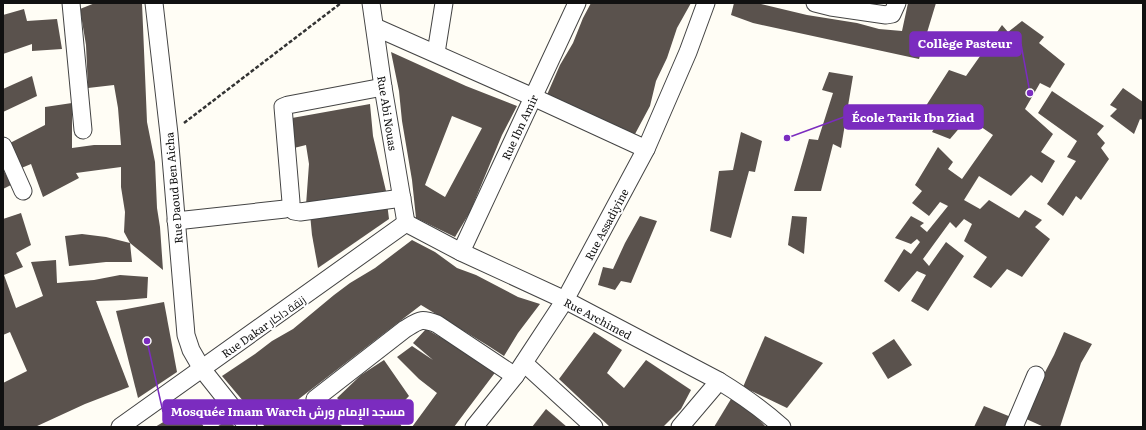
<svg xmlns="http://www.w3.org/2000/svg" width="1146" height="430" viewBox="0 0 1146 430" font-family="Literata,Cairo,serif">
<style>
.building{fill:#5a524d;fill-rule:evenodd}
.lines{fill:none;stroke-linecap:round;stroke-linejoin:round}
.street-casing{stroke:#444;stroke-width:19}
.path{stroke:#333;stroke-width:2.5;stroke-dasharray:4 2;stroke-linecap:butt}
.street{stroke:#fff;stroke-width:17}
.labels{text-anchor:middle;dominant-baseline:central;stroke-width:4;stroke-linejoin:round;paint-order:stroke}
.street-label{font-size:11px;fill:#111;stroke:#fff}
.leader{fill:none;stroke:#7b2cbf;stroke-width:1.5}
.callout-dot{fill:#7b2cbf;stroke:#fff;stroke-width:1.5}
.callout{fill:#7b2cbf;stroke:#7b2cbf;stroke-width:1.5}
.callout-label{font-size:12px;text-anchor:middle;font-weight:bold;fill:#fff}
</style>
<rect width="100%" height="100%" fill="#fffdf5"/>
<g class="building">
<path d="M95,3H142L147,122L155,162L157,208L160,227L163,270L130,243L124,232L125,212L121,187V167L76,173L79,178L43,197L31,164L19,169L10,143L45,125V107L72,103V148L94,145H121L118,108L114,85L88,88L86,45L80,9Z"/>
<path d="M591,3H691L677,28L667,58L656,81L650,106L635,134L546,97L560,65L573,43L583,18Z"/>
<path d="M734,3L761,4L807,15L857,23L879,29L902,31L908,3H936L919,59L753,23L731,15Z"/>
<path d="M24,9L27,21L57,19L62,49L32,51V44L3,54V15Z"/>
<path d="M1022,21L1044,37L1039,43L1065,64L1050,88L1040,83L1025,109L1053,134L1041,152L1055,161L1042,183L1031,175L1011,196L979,176L964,200L980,209L989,200L1019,218L1025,210L1042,220L1035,227L1050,239L1022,277L1007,269L991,288L973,277L987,257L964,241L972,224L964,219L956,228L950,222L923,259L929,266L946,242L964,256L928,311L911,301L926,275L917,271L899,292L884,281L904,249L911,254L920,242L917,239L911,244L895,238L911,216L924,223L920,226L927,232L948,206L940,202L929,216L912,203L922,191L915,185L938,147L953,162L948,169L962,179L993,135L968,118L950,139L932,132L938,122L922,112L949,70L966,76L1002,25L1008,32Z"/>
<path d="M391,52L466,86L517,106L502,135L470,212L455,237L416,218L412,180L402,121L399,91ZM452,116L482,128L445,197L425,185Z"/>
<path d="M829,72L853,76L841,148L833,144L821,191H794L809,139L818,140L833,93L822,90Z"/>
<path d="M32,76L37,96L3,112V89Z"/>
<path d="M1123,88L1143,102V120L1140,119L1134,134L1110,116L1117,109L1110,105Z"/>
<path d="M1052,91L1104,126L1097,134L1105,143L1101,148L1109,159L1081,200L1076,196L1063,216L1047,204L1076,161L1067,157L1077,141L1038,113Z"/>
<path d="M370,104L373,136L386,191L306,205L309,164L306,145L294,148L292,118Z"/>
<path d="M741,132L762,141L755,172L749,171L731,238L710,231L719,171L733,170Z"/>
<path d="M3,169L11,185L3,189Z"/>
<path d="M387,203L389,219L318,268L312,235L310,214Z"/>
<path d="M21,213L31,245L16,253L23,267L4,275L16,308L43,296L31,262L56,260L57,283L94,280L120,275L148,277L147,298L125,300L96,301L129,387L85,404L35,427H3V383L27,371L10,332L3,335V219Z"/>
<path d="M640,216L657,221L631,283L621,281L615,290L598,285L603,267L613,269L625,243Z"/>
<path d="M792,216L807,217L804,254L788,245Z"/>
<path d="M82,234L106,237L130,243L132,262H106L69,266L65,236Z"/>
<path d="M412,240L435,252L457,268L476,275L518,297L540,304L518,333L504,356L487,345L421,305L291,405L306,423L327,411L343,427H265L222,376L255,354L272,341L293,329L334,295L350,283L375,268Z"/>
<path d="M164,302L177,372L138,398L116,311Z"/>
<path d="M426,329L497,370L454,427H412L437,393L419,379L397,357L412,346L433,360L413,343Z"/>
<path d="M594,332L622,350L607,373L624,388L646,360L691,390L681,409L663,427H610L559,379Z"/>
<path d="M1064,332L1092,344L1081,363L1060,427H1044L1024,418L1043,376L1054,355Z"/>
<path d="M765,336L823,363L787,408L743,387Z"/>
<path d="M894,339L912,365L888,379L872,353Z"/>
<path d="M384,360L409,396L393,413L402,427H365L337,398L361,375Z"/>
<path d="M731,399L751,411L766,427H714Z"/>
<path d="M188,403L204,427H155L165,421Z"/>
<path d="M984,406L1011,417L1008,427H974Z"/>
<path d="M546,409L567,427H532Z"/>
<path d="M228,419L235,427H217Z"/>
</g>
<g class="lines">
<defs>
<g id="street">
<path d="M71,3L83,130"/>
<path d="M154,3L169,134L186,335L191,350L202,369L248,427"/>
<path d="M371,3L383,87L406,223"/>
<path d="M815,3L831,7L886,15L892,14L897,3"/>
<path d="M375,27L533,97L646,149"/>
<path d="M436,53L444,3"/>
<path d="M3,146L23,191"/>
<path d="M289,207L291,202L283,107L288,105L383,87"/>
<path d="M289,207L294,211L300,212L402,198"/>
<path d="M176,221L285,209L289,207"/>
<path d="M406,223L461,252L565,300L719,381C742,395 762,409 782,427"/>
<path d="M461,252L577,3"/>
<path d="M524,363L594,427"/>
<path d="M315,399L405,329C420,320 421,318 437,324L515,376"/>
<path d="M120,427L406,223"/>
<path d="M474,427L515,376L565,300L646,149L688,52L706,3"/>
<path d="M680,427L719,381"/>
<path d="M1014,427L1036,375"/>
</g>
</defs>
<use href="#street" class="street-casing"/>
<path class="path" d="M184,123L341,3"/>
<use href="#street" class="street"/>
</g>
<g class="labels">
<g class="street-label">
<text transform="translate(388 113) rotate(81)">Rue Abi Nouas</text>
<text transform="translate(519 127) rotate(-65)">Rue Ibn Amir</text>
<text transform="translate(173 188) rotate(-95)">Rue Daoud Ben Aicha</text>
<text transform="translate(606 224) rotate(-62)">Rue Assadiyine</text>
<text transform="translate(598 318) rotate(28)">Rue Archimed</text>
<text transform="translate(263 326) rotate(-35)">Rue Dakar زنقة داكار</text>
</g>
</g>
<path class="leader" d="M1030 93L1021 44M787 138L844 117M147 341L163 412"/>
<g class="callout-dot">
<circle cx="1030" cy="93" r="4"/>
<circle cx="787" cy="138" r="4"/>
<circle cx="147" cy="341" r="4"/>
</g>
<g class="callout">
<rect x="910" y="32" width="111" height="24" rx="4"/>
<rect x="844" y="105" width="139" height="24" rx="4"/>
<rect x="163" y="400" width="250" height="24" rx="4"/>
</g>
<g class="callout-label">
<text x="965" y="48">Collège Pasteur</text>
<text x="913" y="122">École Tarik Ibn Ziad</text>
<text x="288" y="416">Mosquée Imam Warch مسجد الإمام ورش</text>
</g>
<rect width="1146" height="430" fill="none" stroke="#111111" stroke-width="8"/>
</svg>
